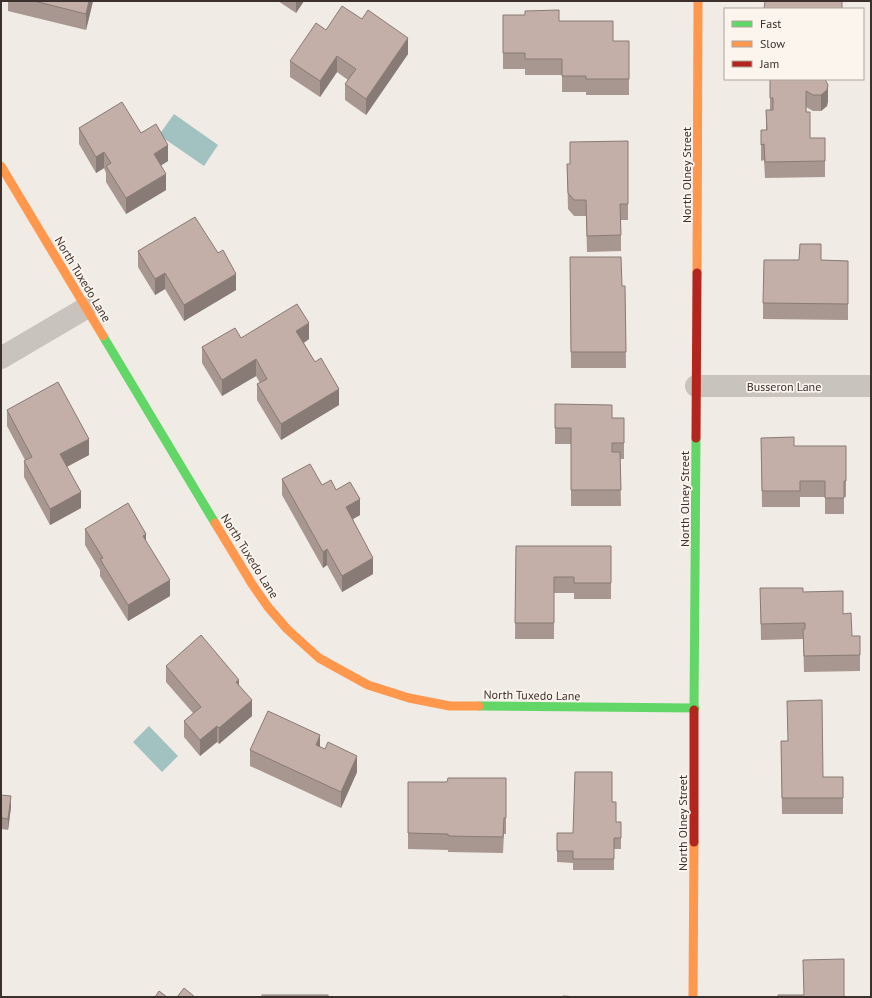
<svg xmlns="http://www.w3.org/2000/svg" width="872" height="998" viewBox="0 0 872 998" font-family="'PT Sans',sans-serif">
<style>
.water{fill:#a1c2c1}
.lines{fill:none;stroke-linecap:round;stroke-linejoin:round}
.street{stroke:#c9c3be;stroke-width:22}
.fast{stroke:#63d668;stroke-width:9}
.slow{stroke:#ff974d;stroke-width:9}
.jam{stroke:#b3261e;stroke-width:9}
.wall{fill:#a89690}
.shaded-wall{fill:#887a75}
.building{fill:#c3afa7;stroke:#887a75}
.labels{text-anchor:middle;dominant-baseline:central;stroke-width:3.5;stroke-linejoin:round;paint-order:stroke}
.street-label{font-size:12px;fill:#3b302b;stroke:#fbf5ee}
</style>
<rect width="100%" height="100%" fill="#f0ebe5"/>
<g class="water">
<path d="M174,114L218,145L204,166L159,135Z"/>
<path d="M149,726L178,756L162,772L133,742Z"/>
</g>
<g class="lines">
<g class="street">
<path d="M1,358L86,308"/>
<path d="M696,386H871"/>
</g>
<g class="fast">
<path d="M103,336L215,523"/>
<path d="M479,706L695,708"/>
<path d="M694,710L696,438"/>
</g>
<g class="slow">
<path d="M1,166L103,336"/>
<path d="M697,273L698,1"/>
<path d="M215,523L252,584L268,607L287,629L319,658L368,685L409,698L450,706H479"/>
<path d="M693,997L694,842"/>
</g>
<g class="jam">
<path d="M696,438L697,273"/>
<path d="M694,842V710"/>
</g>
</g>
<g class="wall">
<path d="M8,1H93L86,30L8,11Z"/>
<path d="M278,1H304L296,13Z"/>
<path d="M503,15L559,21L613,41H629V95H586V92H562V75H525V69H503Z"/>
<path d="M326,30L408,54L366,115L345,100V84L348,80L337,72L320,97L290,77V61Z"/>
<path d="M770,79H806V80L828,101L827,106L821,111H813L806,107L810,138H825V177L765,178L764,160L761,161V130H766V110H770Z"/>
<path d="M79,128L168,161L161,165L166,190L126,214L106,182V173L104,168L96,173L79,144Z"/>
<path d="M628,141V220H621V251L587,252L586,216H574L568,209L567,164H570Z"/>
<path d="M138,251L236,290L184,321L165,289L155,295L138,267Z"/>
<path d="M570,257L622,286H625L626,368H571Z"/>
<path d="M821,260L848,261V320L763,319V303Z"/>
<path d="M241,338L309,339L304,343L339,405L281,440L257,400V384L260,383L256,376L222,396L202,363V347Z"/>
<path d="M555,404L612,418H624V459H620L621,506H571V444H555Z"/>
<path d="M7,410L89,455L67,467L81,508L50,525L24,477V461L25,460L7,426Z"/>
<path d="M761,438L794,446H846V497H844V514H825V497H800V507H762Z"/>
<path d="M282,479L322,485L336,490L360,515L353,519L373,574L342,592L327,565L323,568L282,495Z"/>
<path d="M85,529L146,541L170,596L128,621L100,576V570L85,545Z"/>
<path d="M516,546H611V599H574V593H554V639H515Z"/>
<path d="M760,588L803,592L843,614L852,636H860V671L804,672L803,639L761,640Z"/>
<path d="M166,666L239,686L252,716L219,744L217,742L200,756L184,737V721L193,713L166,682Z"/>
<path d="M781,741L823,777H843V814H782Z"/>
<path d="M320,747L357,772L341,808L250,766V750Z"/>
<path d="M506,778V834H504L503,853L448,852V850L408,849V782H447Z"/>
<path d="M1,795L11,807L8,830L2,829L1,836Z"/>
<path d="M612,802L616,822H621V849H614V870H573V863L557,862V851L573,833Z"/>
</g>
<g class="shaded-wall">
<path d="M89,1H93L86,30V14Z"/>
<path d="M296,1H304L296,13Z"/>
<path d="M408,38V54L366,115V99Z"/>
<path d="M337,56V72L320,97V81Z"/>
<path d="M828,85V101L827,106L821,111V95Z"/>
<path d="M168,145V161L154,170V154Z"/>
<path d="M104,152V168L96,173V157Z"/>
<path d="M166,174V190L126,214V198Z"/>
<path d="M165,273V289L155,295V279Z"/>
<path d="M236,274V290L184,321V305Z"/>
<path d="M309,323V339L296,347V331Z"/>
<path d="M256,359V376L222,396V380Z"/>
<path d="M339,389V405L281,440V424Z"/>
<path d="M89,439V455L60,470V454Z"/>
<path d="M81,492V508L50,525V509Z"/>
<path d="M360,499V515L346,523V507Z"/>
<path d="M146,534V550L143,536Z"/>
<path d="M327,549V565L323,568V552Z"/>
<path d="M373,558V574L342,592V576Z"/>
<path d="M170,580V596L128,621V605Z"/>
<path d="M239,680V696L236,682Z"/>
<path d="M252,700V716L219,744V728Z"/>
<path d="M217,726V742L200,756V740Z"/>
<path d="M320,735V751L316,745Z"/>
<path d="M357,756V772L341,808V792Z"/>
<path d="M11,796V807L8,830V819Z"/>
<path d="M2,818V829L1,836V825Z"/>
</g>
<g class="building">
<path d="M34,1H89L86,14Z"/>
<path d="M765,1H842V9H764Z"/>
<path d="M342,6L362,19L368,10L408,38L366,99L345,84L356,69L337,56L320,81L290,61L316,23L326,30Z"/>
<path d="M559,10V21H613V41H629V79H586V76H562V59H525V53H503V15H525V11Z"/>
<path d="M770,79H806V80L807,79H825L828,85L827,90L821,95H813L806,91V112H810V138H825V161L765,162L764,144L761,145V130H767L766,110H773V98H770Z"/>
<path d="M122,102L141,133L156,124L168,145L154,154L166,174L126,198L106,166L111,163L104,152L96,157L79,128Z"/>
<path d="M628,141V204H620L621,235L587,236L586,200H574L568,193L567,164H570V142Z"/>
<path d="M195,217L218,253L223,250L236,274L184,305L165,273L155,279L138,251Z"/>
<path d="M800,244H821V260L848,261V304L763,303L764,260H799Z"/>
<path d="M570,257H621L622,286H625L626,352H571Z"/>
<path d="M297,304L309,323L296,331L315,362L321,358L339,389L281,424L257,384L267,379L256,359L222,380L202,347L235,328L241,338Z"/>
<path d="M58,382L89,439L60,454L81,492L50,509L24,461L32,457L7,410Z"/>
<path d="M555,404L612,405V418H624V443H612V452H620L621,490H571V428H555Z"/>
<path d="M794,437V446H846V481H844V498H825V481H800V491H762L761,438Z"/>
<path d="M310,464L322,485L331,480L336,490L350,482L360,499L346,507L373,558L342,576L327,549L323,552L282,479Z"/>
<path d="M128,503L146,534L143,536L170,580L128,605L100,559L103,558L85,529Z"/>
<path d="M516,546H611V583H574V577H554V623H515Z"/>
<path d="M760,588H803V592L843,591V614L851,613L852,636H860V655L804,656L803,629H805V623L761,624Z"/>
<path d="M201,635L239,680L236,682L252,700L219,728L217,726L200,740L184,721L201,707L166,666Z"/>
<path d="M822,700L823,777H843V798H782L781,741H788L787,701Z"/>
<path d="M268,711L320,735L316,745L325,749L328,742L357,756L341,792L250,750Z"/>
<path d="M575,772H612V802H616V822H621V838H614V859H573V851H557V833H573Z"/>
<path d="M448,778H506V818H504L503,837L448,836V834L408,833V782H447Z"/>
<path d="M1,795L11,796L8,819L2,818L1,825Z"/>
<path d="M844,959V997H778V995H804L803,960Z"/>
<path d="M184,988L195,997H177Z"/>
<path d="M159,991L167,997H155Z"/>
<rect x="262" y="995" width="66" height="2"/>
<path d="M563,996L578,997H563Z"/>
</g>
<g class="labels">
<g class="street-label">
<text transform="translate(686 175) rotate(-90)">North Olney Street</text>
<text transform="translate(83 279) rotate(59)">North Tuxedo Lane</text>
<text x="784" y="386">Busseron Lane</text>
<text transform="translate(684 499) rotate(-90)">North Olney Street</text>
<text transform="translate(250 556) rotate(58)">North Tuxedo Lane</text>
<text transform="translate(532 695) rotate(1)">North Tuxedo Lane</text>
<text transform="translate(682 823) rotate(-90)">North Olney Street</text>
</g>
</g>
<rect width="872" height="998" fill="none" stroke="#3b302b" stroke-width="4"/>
<rect x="724" y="8" width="140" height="72" fill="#fbf5ee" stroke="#aea6a0"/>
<rect x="732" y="21" width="20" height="6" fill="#63d668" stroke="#aea6a0"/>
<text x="760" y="28" font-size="12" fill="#3b302b">Fast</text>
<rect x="732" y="41" width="20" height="6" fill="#ff974d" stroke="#aea6a0"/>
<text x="760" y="48" font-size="12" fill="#3b302b">Slow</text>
<rect x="732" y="61" width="20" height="6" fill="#b3261e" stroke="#aea6a0"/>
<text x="760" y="68" font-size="12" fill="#3b302b">Jam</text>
</svg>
